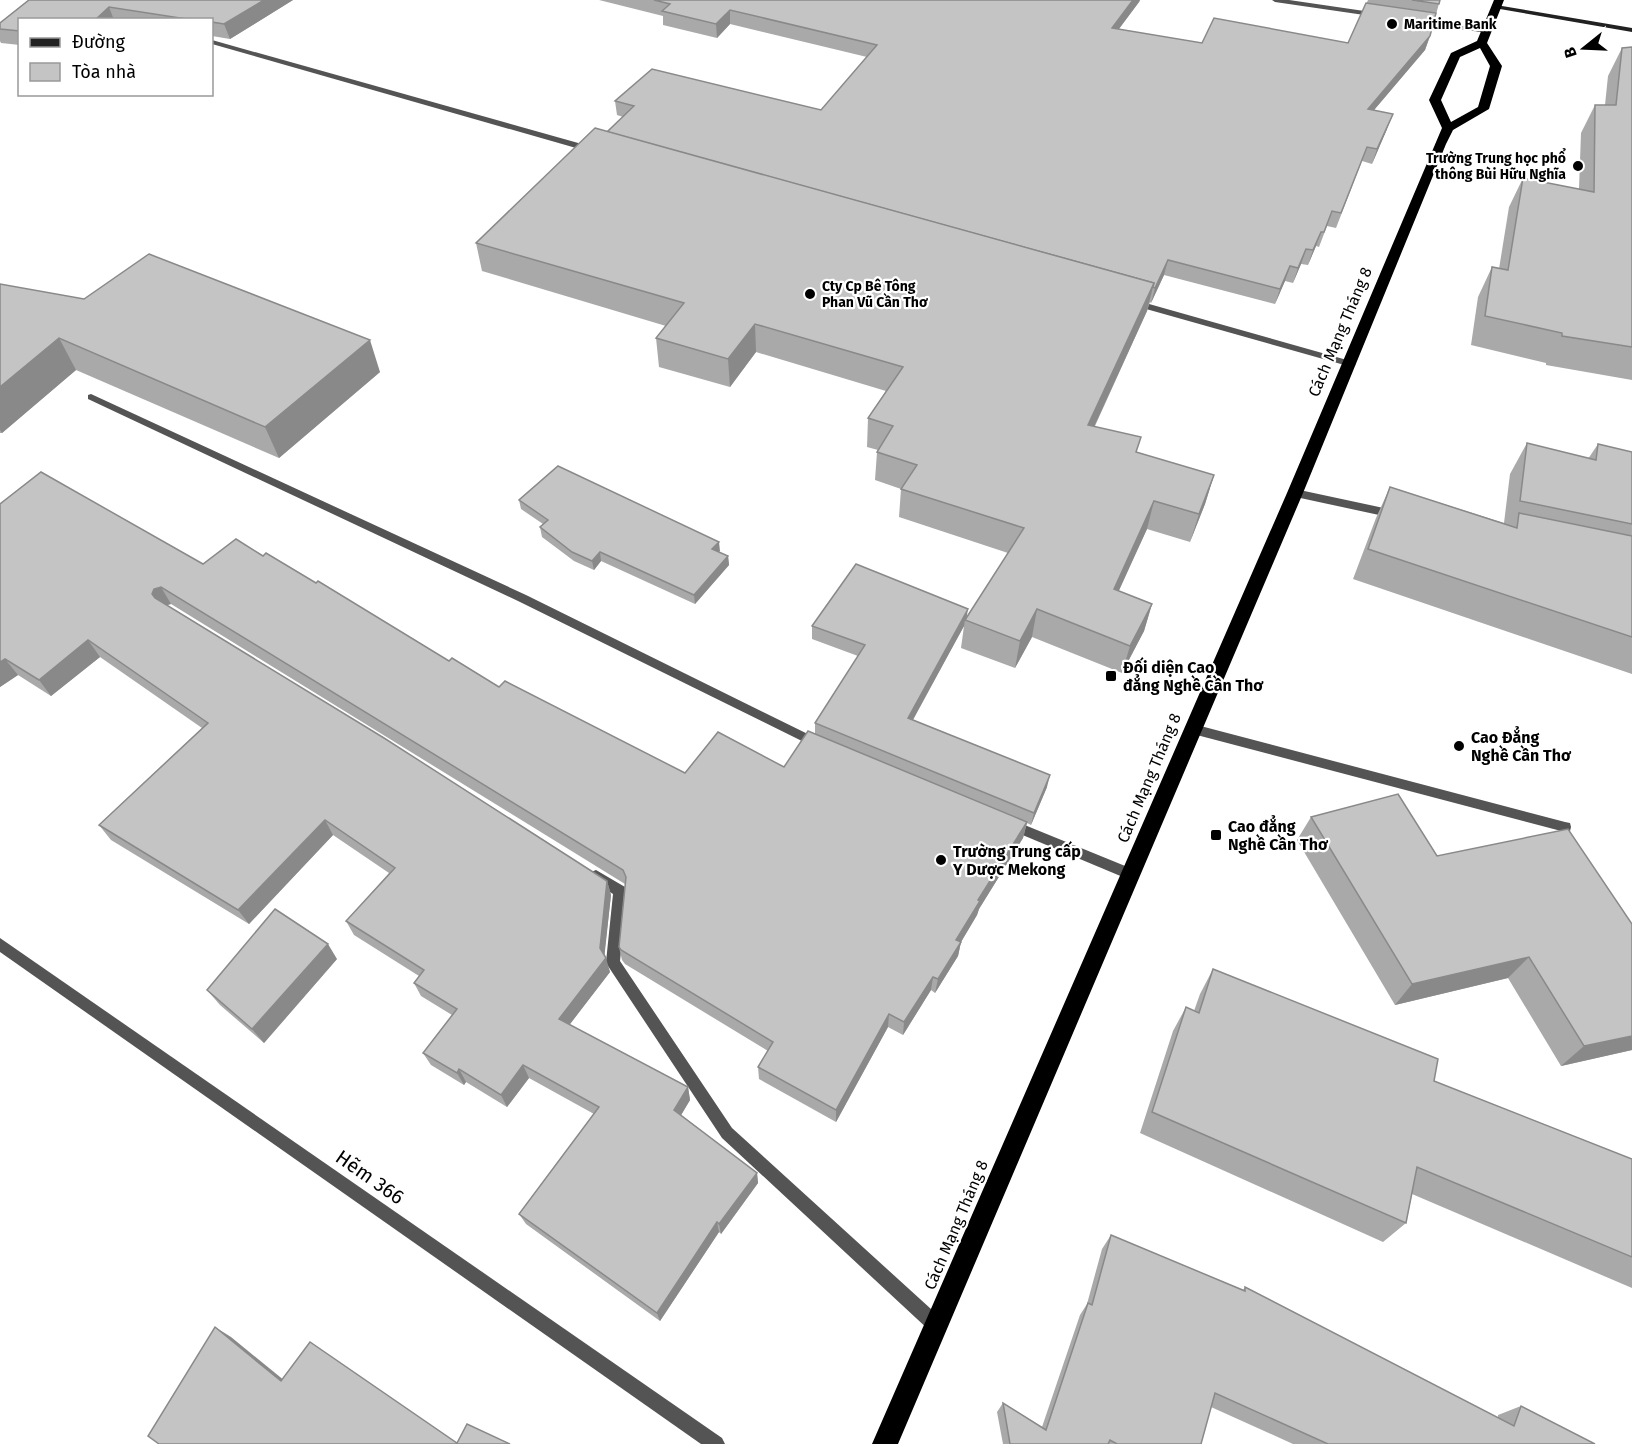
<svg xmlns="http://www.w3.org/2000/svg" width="1632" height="1444" viewBox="0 0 1632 1444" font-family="'Fira Sans',sans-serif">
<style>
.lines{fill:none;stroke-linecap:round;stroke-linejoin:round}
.lane{fill:#545454;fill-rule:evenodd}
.street{fill:#545454;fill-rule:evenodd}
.secondary{fill:#212121;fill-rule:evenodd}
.highway{fill:#000;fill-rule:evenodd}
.wall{fill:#a9a9a9}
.shaded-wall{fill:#898989}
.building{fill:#c4c4c4;stroke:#898989;stroke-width:1.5}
.poi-dot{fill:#000;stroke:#fff;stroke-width:2}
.labels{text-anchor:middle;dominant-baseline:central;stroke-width:4.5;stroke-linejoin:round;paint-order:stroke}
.far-poi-label{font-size:14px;font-weight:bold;fill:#000;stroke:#fff;text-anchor:start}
.street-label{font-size:16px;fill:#000;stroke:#fff}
.poi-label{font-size:16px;font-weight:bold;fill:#000;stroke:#fff;text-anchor:start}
.near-street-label{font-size:20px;fill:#000;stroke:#fff}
</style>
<rect width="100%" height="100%" fill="#fff"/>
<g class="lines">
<g class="lane">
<path d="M1272,0H1289L1378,13L1382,15L1378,17L1275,2Z"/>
<path d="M1416,19L1487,29L1491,31L1487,33L1419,23L1415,21Z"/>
<path d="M212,40L596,148L597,150L590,152L212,44Z"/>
<path d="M1135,300L1354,362L1356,364L1351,367L1348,366L1132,305L1130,303Z"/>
<path d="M1193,724L1565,822L1570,823L1571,827L1570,831L1565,832L1193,734L1189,732L1187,729L1189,726Z"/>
<path d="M596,870L625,887L627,891L620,961L732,1128L942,1319L944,1325L942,1331L936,1333L930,1331L722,1138L608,966L606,962L613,894L591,880L589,876L591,872Z"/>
</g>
<g class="street">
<path d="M91,394L526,595L820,740L822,743L820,746H812L518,601L88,399V395Z"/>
<path d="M1295,489L1393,510L1398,514L1393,518L1291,496L1290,493Z"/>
<path d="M1010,819L1135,870L1137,874L1135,878L1130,880L1006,828L1004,824L1006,820Z"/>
<path d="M0,938L722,1438L725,1444H701L0,952Z"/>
</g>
<path class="secondary" d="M1496,5L1632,28V32L1494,8L1492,7Z"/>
<path class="highway" d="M1494,0H1504L1487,43L1502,66L1489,109L1453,130L1446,144L1303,493L898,1444H872L1287,493L1442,128L1429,100L1451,53L1477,41ZM1480,48L1490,66L1478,107L1451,122L1441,100L1460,57Z"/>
</g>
<g class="wall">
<path d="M28,0H293L230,39L212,36V20H20V45L1,43L0,41V23Z"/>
<path d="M599,0H1140L1139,2L1119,29L1202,43H1348L1368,0H1440L1430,36L1425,50L1374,110L1387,129L1372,164L1362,161L1336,228L1327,226L1319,247L1316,246L1308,265L1301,264L1293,283L1285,281L1275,304L1164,275L1151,303L1150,302L1147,311L1095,426L1137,453L1214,475L1205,504L1190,542L1147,529L1118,591L1152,604L1144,631L1122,673L1032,637L1015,668L961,648L964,626L912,720L1047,787L1031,825L1027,823L1023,838L979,909L977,915L961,942L958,956L935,993L931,990L903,1035L888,1027L836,1122L759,1079L758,1067L768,1051L625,964L622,960L619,947L625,884L171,604L166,605L607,881L611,895L604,956L610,972L569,1025L688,1087L690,1100L681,1115L757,1173L758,1183L721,1234L719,1232L660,1321L526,1224L519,1214L594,1114L529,1078L507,1107L466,1082L464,1085L431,1065L423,1053L452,1015L421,996L414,983L419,976L354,935L346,921L389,873L333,835L249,924L111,840L99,825L202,728L100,657L51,696L18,675L0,687V504L203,564L263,556L449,661L499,687L685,773L784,767L815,734V723L858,656L812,639V626L967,618L1008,553L899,517L901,489L875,480L877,452L878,450L867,447L868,418L886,391L756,352L730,387L659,367L656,338L666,326L482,271L476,243L607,132L623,117L617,115L615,101L821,110L867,57L730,24L717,38L663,25V16Z"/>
<path d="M1632,47V380L1546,365V363L1471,345L1478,297L1492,267L1499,269L1509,207L1523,178L1579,189L1581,133L1595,105H1605L1608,76L1622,48Z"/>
<path d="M0,284L380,372L279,458L76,370L2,433H0Z"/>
<path d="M1527,443L1588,459L1598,444L1632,452V674L1353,579L1376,518L1390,487L1504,523L1510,474Z"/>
<path d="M519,500L719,542V552L728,556L729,565L695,604L601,561L594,570L574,561L542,537L540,527L543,524L521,509Z"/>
<path d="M1311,817L1437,856L1632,1050L1561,1066L1508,978L1395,1005L1297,840Z"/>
<path d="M337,959L264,1043L220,1005L207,990Z"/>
<path d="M1213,969L1434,1081L1632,1159V1288L1412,1194L1406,1223L1383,1242L1140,1133L1173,1031L1186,1007L1194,1011L1200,994Z"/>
<path d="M1111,1235L1243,1290L1245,1287L1498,1418V1415L1521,1406L1595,1444H1293L1211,1407L1201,1444H1003L997,1412L1003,1403L1042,1427L1080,1315L1087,1304L1102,1249Z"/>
</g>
<g class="shaded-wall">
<path d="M264,0H293L230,39L224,24Z"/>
<path d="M1133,0H1140L1139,2L1109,42L1112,28Z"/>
<path d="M109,7L114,20H95Z"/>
<path d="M730,10V24L717,38L716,24Z"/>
<path d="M1430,36L1425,50L1363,123L1368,109Z"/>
<path d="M1393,114L1387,129L1372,164L1377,149Z"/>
<path d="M1321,232L1316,246L1308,265L1313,250Z"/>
<path d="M1306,249L1301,264L1293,283L1298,268Z"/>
<path d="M1168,260L1164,275L1151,303L1155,288Z"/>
<path d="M1290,266L1285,281L1275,304L1280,289Z"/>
<path d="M1154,283L1147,311L1082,453L1088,425Z"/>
<path d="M755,324L756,352L730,387L728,359Z"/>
<path d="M59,338L76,370L2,433L0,430V387Z"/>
<path d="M370,340L380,372L279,458L265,427Z"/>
<path d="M1214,475L1205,504L1190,542L1199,514Z"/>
<path d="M1154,501L1147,529L1107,617L1114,589Z"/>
<path d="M719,542L720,551L713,558L712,549Z"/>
<path d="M600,552L601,561L594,570L592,561Z"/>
<path d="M728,556L729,565L695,604L694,595Z"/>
<path d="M161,587L171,604L164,606L162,611L152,594L154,589Z"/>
<path d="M1152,604L1144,631L1122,673L1130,646Z"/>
<path d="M968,609L966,621L965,620L964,626L907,731L908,718Z"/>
<path d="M1037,609L1032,637L1015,668L1020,641Z"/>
<path d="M88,640L100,657L51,696L39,680Z"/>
<path d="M5,659L18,675L0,687V662Z"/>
<path d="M1050,775L1047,787L1031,825L1034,813Z"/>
<path d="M325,820L333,835L249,924L238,910Z"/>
<path d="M1027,822L1023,838L979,909L977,915L961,942L958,956L935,993L938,979L956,940L978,900Z"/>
<path d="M607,881L611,895L604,960L606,958L610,972L564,1032L559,1019L600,948Z"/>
<path d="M328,944L337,959L264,1043L252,1029Z"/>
<path d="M1529,957L1508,978L1395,1005L1412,984Z"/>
<path d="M933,977L931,990L903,1035L904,1022Z"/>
<path d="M889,1014L888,1027L836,1122V1110Z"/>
<path d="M1632,1036V1050L1561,1066L1584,1046Z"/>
<path d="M523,1065L529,1078L507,1107L501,1095Z"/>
<path d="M459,1069L466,1082L464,1085L457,1073Z"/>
<path d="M688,1087L690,1100L677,1122L674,1110Z"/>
<path d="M757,1173L758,1183L721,1234L719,1224Z"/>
<path d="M717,1222L719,1232L660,1321L657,1313Z"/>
<path d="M215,1327L231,1337L296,1390L281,1381Z"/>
</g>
<g class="building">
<path d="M29,0H264L224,24L212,22V20H193L109,7L95,20H20V31L0,29V23Z"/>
<path d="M654,0H1133L1112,28L1202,43L1214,18L1348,43L1366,3L1436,13L1430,36L1368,109L1393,114L1377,149L1367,147L1341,213L1332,211L1324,232H1321L1313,250L1306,249L1298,268L1290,266L1280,289L1168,260L1155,288L1153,287L1154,283L607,132L634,106L615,101L652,69L821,110L877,45L730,10L716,24L662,11L670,4Z"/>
<path d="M1412,0H1440L1439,4Z"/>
<path d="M1632,47V347L1562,336V333L1485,316L1492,267L1508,270L1523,178L1594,192L1595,105H1616L1622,48Z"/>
<path d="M595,128L1154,283L1088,425L1141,437L1136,452L1214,475L1199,514L1154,501L1114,589L1152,604L1130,646L1037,609L1020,641L965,620L1024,528L901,489L917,465L877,452L893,426L868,418L903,367L755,324L728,359L656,338L684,303L476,243Z"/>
<path d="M149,254L370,340L265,427L59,338L0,387V284L84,299Z"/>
<path d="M1527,443L1596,460L1598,444L1632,452V524L1520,501Z"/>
<path d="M558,466L719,542L712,549L728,556L694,595L600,552L592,561L572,552L540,527L548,520L519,500Z"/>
<path d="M41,472L203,564L236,539L263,556L266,553L316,583L318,581L449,661L452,658L499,687L505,681L685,773L718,732L784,767L808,731L1027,822L978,900L980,901L956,940L961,942L938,979L933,977L904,1022L889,1014L836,1110L758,1067L773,1042L621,950L619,947L626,877L623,870L161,587L154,589L152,594L155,598L384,738L607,881L600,948L606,958L559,1019L688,1087L674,1110L757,1173L719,1224L717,1222L657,1313L519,1214L599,1107L523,1065L501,1095L459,1069L457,1073L423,1053L457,1009L414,983L424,970L346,921L395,868L325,820L238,910L99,825L208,723L88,640L39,680L5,659L0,662V504Z"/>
<path d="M1390,487L1517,528L1519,513L1632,536V637L1368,549Z"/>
<path d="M856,564L968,609L908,718L1050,775L1034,813L815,723L865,645L812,626Z"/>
<path d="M1398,794L1437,856L1568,829L1632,924V1036L1584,1046L1529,957L1412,984L1311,817Z"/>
<path d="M275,909L328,944L252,1029L207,990Z"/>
<path d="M1213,969L1438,1059L1434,1081L1632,1159V1257L1417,1167L1406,1223L1152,1112L1186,1007L1199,1013Z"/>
<path d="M1111,1235L1245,1291V1287L1514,1426L1521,1406L1595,1444H1328L1215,1393L1201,1444H1117L1110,1440L1108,1444H1010L1003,1403L1046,1430L1088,1303L1092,1305Z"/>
<path d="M215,1327L281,1381L310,1342L457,1443L467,1424L510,1444H159L148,1436Z"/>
</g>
<g class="poi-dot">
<circle cx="1392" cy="24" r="6"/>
<circle cx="1578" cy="166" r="6"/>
<circle cx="810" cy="294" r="6"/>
<rect x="1105" y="670" width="12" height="12" rx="3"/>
<circle cx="1459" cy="746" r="6"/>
<rect x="1210" y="829" width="12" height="12" rx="3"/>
<circle cx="941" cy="860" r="6"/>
</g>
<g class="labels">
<g class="far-poi-label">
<text x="1404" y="24">Maritime Bank</text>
<text x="1566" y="158" text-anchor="end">Trường Trung học phổ<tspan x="1566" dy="16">thông Bùi Hữu Nghĩa</tspan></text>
<text x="822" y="286">Cty Cp Bê Tông<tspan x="822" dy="16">Phan Vũ Cần Thơ</tspan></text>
</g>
<g class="street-label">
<text transform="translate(1340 332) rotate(-67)">Cách Mạng Tháng 8</text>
<text transform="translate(1149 778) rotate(-67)">Cách Mạng Tháng 8</text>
<text transform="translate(956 1225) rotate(-67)">Cách Mạng Tháng 8</text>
</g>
<g class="poi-label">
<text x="1123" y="667">Đối diện Cao<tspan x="1123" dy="18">đẳng Nghề Cần Thơ</tspan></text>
<text x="1471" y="737">Cao Đẳng<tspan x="1471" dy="18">Nghề Cần Thơ</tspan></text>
<text x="1228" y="826">Cao đẳng<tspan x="1228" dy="18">Nghề Cần Thơ</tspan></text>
<text x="953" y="851">Trường Trung cấp<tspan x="953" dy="18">Y Dược Mekong</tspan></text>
</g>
<g class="near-street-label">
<text transform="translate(370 1177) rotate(35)">Hẽm 366</text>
</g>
</g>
<rect x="18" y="18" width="195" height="78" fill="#ffffff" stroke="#999999" stroke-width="1.5"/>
<rect x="30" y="38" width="30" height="9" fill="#212121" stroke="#999999" stroke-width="1.5"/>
<text x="72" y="48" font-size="18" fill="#000000">Đường</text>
<rect x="30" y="63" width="30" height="18" fill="#c4c4c4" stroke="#999999" stroke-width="1.5"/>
<text x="72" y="78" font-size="18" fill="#000000">Tòa nhà</text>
<g transform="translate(1584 48) rotate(252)" stroke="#ffffff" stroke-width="4.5" paint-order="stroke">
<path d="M0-4.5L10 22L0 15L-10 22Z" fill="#000000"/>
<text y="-9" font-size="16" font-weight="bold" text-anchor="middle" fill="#000000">B</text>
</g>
</svg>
